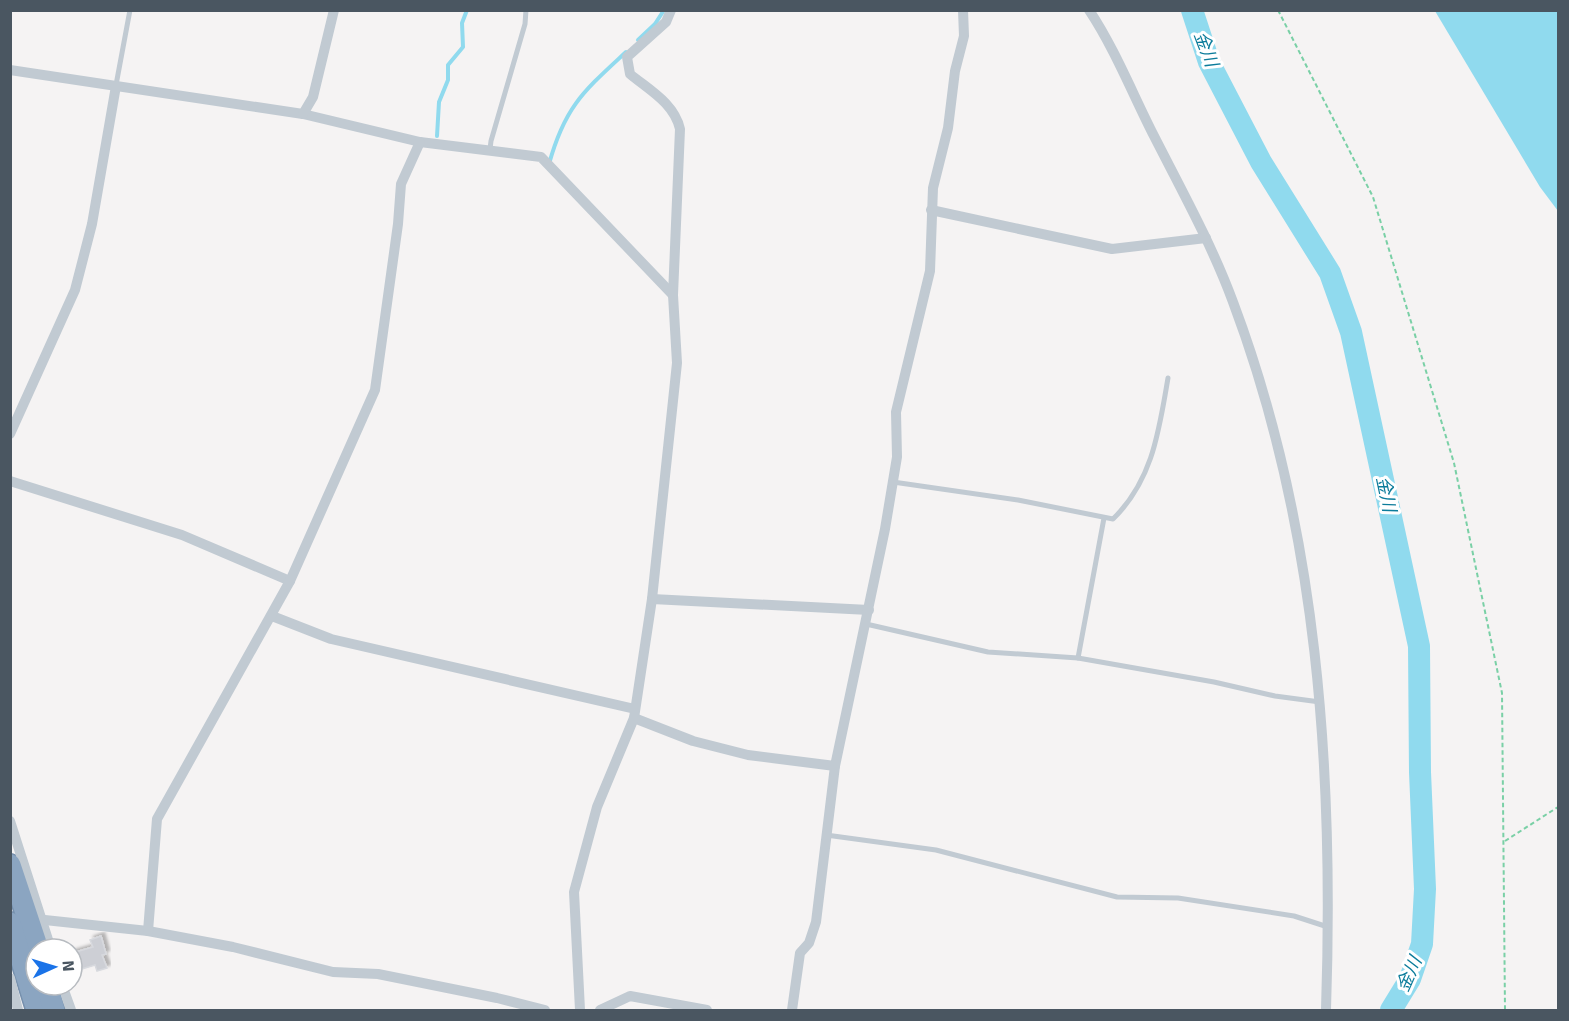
<svg xmlns="http://www.w3.org/2000/svg" width="1569" height="1021" viewBox="0 0 1569 1021" font-family="Signika,'Noto Sans JP',sans-serif">
<style>
.water{fill:#90daee}
.lines{fill:none;stroke-linecap:round;stroke-linejoin:round}
.stream{stroke:#90daee;stroke-width:4}
.river{stroke:#90daee;stroke-width:22}
.building{fill:#cdcfd5;stroke:#d7d9de;stroke-width:1.5;filter:url(#shadow)}
.highway-casing{stroke:#7690ad;stroke-width:24}
.path{stroke:#7ad0a6;stroke-width:2;stroke-dasharray:4.5 3;stroke-linecap:butt}
.lane{stroke:#c1cad2;stroke-width:5}
.street{stroke:#c1cad2;stroke-width:10}
.highway{stroke:#8ba5c1;stroke-width:21}
.labels{text-anchor:middle;dominant-baseline:central;stroke-width:6;stroke-linejoin:round;paint-order:stroke}
.water-label{font-size:18px;font-style:italic;fill:#0c7c9b;stroke:#fff}
</style>
<defs>
<filter id="shadow"><feDropShadow dx="3.5" dy="-3.5" stdDeviation="1.5" flood-color="#0004"/></filter>
</defs>
<rect width="100%" height="100%" fill="#f5f3f3"/>
<path class="water" d="M1435,11H1558V211L1540,187Z"/>
<g class="lines">
<g class="stream">
<path d="M638,40L655,24L664,10"/>
<path d="M437,136L439,102L448,80V65L463,47L462,23L467,10"/>
<path d="M549,164C565,106 584,91 626,52"/>
</g>
<path class="river" d="M1192,10L1209,62L1261,162L1330,273L1351,332L1419,646L1420,772L1425,889L1422,944L1410,979L1391,1010"/>
</g>
<path class="building" d="M101,936L106,954L102,955L107,968L97,971L95,965L72,972V953L93,947L90,940Z"/>
<g class="lines">
<defs>
<g id="highway">
<path d="M10,865L38,949"/>
<path d="M10,923L37,1010"/>
<path d="M47,985L54,1010"/>
</g>
</defs>
<use href="#highway" class="highway-casing"/>
<g class="path">
<path d="M1278,10L1373,197L1454,463L1502,693L1505,1010"/>
<path d="M1505,841L1558,807"/>
</g>
<g class="lane">
<path d="M116,85L130,10"/>
<path d="M490,149L491,141L525,24L526,10"/>
<path d="M893,482L1018,500L1113,519C1153,480 1159,430 1168,378"/>
<path d="M866,624L988,652L1078,658L1214,682L1275,696L1320,702"/>
<path d="M1078,658L1104,518"/>
<path d="M826,835L936,850L1117,897L1178,898L1294,916L1328,927"/>
</g>
<g class="street">
<path d="M1089,10C1115,49 1133,95 1154,136C1182,191 1212,245 1233,302C1318,528 1334,772 1326,1010"/>
<path d="M10,70L303,114L420,142L541,157L673,295"/>
<path d="M303,114L313,97L334,10"/>
<path d="M931,210L1112,249L1206,238"/>
<path d="M10,434L75,290L92,224L116,86"/>
<path d="M10,481L182,535L290,581"/>
<path d="M652,599L869,610"/>
<path d="M272,616L331,639L635,709"/>
<path d="M634,718L693,741L748,755L835,766"/>
<path d="M10,821L51,949"/>
<path d="M26,918L148,931L233,947L333,972L378,974L497,998L545,1010"/>
<path d="M148,931L157,819L290,581L375,390L398,224L401,184L420,142"/>
<path d="M10,978L18,1010"/>
<path d="M62,985L71,1010"/>
<path d="M580,1010L574,892L597,807L634,718L652,599L677,363L673,295L680,129C674,103 649,90 630,74L627,57L666,22L671,10"/>
<path d="M600,1010L630,996L707,1010"/>
<path d="M792,1010L800,953L809,943L816,922L835,766L885,529L897,457L896,412L930,271L933,188L948,128L955,71L964,36L963,10"/>
</g>
<use href="#highway" class="highway"/>
</g>
<g class="labels">
<g class="water-label">
<text transform="translate(1206 49) rotate(69)">金川</text>
<text transform="translate(1386 494) rotate(78)">金川</text>
<text transform="translate(1409 974) rotate(-66)">金川</text>
</g>
</g>
<rect width="1569" height="1021" fill="none" stroke="#4a5661" stroke-width="24"/>
<g transform="translate(54 967) rotate(86)"><circle r="28" fill="#ffffff" stroke="#b7bbc0" stroke-width="1.5"/>
<path d="M0-4.5L10 22L0 15L-10 22Z" fill="#1a73e8"/>
<text y="-9" font-size="16" font-weight="bold" text-anchor="middle" fill="#4a5661">N</text>
</g>
</svg>
